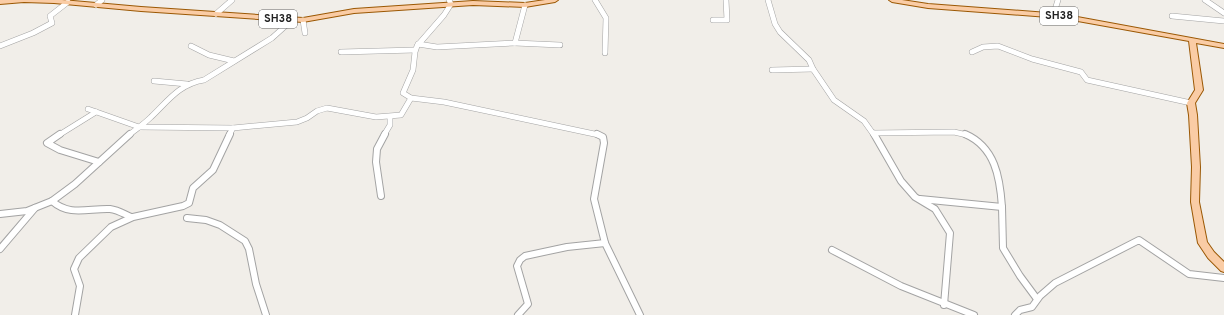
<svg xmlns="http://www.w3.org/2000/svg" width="1224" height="315" viewBox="0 0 1224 315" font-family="Overpass,sans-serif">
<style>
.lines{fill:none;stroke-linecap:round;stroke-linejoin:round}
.minor-far1-casing{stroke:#a3a3a3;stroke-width:6}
.minor-casing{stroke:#a3a3a3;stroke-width:8}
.major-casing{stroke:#9b5804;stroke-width:2}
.minor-far1{stroke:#fff;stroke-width:5}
.minor{stroke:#fff;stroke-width:6}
.major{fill:#facca5;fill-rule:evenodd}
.labels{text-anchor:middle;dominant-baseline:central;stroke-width:3;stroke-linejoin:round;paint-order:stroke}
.shield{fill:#fff;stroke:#646464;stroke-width:1}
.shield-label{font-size:11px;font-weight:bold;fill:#222}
</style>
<rect width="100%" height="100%" fill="#f1eee9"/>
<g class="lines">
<defs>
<g id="minor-far1">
<path d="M449,0L451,4L444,15L417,46L415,52L413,70L403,93L411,98L444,102L599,135"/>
<path d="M595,0L606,18L605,53"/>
<path d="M768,0L775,24L780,32L809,60L813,69L834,100L864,121L874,135"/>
<path d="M1205,0L1224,13"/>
<path d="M96,5L102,0"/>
<path d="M216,14L232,0"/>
<path d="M1053,16L1058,0"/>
<path d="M1172,16L1224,21"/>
<path d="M303,20L305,33"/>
<path d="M713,20H727L726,0"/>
<path d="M515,43L560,45"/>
<path d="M418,44L437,47L515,43L525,5"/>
<path d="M0,46L33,33L52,23L50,16L68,2"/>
<path d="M191,46L209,55L234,61"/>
<path d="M341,52L415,50"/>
<path d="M972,52L983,47L998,46L1032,59L1081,72L1087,80L1191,103"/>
<path d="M772,70L813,69"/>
<path d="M154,81L187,84"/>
<path d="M88,109L139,127L233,128"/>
<path d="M873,133L954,132L967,135"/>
<path d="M59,135L96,112"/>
<path d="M129,135C136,129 144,124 151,117C168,101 179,84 204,80L272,38L292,20"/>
<path d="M229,135L233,128L297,122L307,118L317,111L327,108L376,117L401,115L411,98"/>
<path d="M384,135L390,125V117"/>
</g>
<g id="minor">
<path d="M60,134L47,143L60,150L99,162"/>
<path d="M130,134L75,184L52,201C70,217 89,208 110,209C118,210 124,214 131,217"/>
<path d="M597,134L603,137L604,143L594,199L605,243L640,315"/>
<path d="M874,134L901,181L915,197L935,209L950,233L944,305"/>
<path d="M965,134C995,147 1000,177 1002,207"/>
<path d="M381,196L376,162L377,149L385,134"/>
<path d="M920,199L1002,207L1003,248L1020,276L1037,299"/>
<path d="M0,214L27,211L52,201"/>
<path d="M187,218L206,220L220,225L245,241L249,249L256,284L266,315"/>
<path d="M0,249L35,208"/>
<path d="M832,250L901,286L974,315"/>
<path d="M75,315L80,286L74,269L79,258L111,227L133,217L183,206L189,203L193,188L213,170L230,134"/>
<path d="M518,315L528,304L517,266L520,260L525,256L567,247L605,243"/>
<path d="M1015,315L1020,310L1032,307L1040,296L1055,283L1139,240L1189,274L1224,278"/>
</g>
<g id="major">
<path d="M0,0H62L141,7L303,18L354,9L473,1L525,3L545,0H558L555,2L525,7L473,5L354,13L303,22L141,11L54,3L24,2L0,4Z"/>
<path d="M889,0H902L928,4L1061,14L1224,44V48L1196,43L1203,90L1195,103L1197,115L1200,167L1199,202L1207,242L1214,252L1224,262V272L1221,271L1208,258L1198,243L1191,202L1192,167L1189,115L1187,103L1195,90L1189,41L1061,18L928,8L892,2Z"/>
</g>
</defs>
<use href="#minor-far1" class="minor-far1-casing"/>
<use href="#minor" class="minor-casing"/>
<use href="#major" class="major-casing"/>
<use href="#minor-far1" class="minor-far1"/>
<use href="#minor" class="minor"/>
<use href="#major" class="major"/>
</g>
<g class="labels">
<g class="shield">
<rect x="1040" y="7" width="38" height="18" rx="3"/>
<rect x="259" y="10" width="38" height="18" rx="3"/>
</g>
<g class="shield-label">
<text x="1059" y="16">SH38</text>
<text x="278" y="19">SH38</text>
</g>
</g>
</svg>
